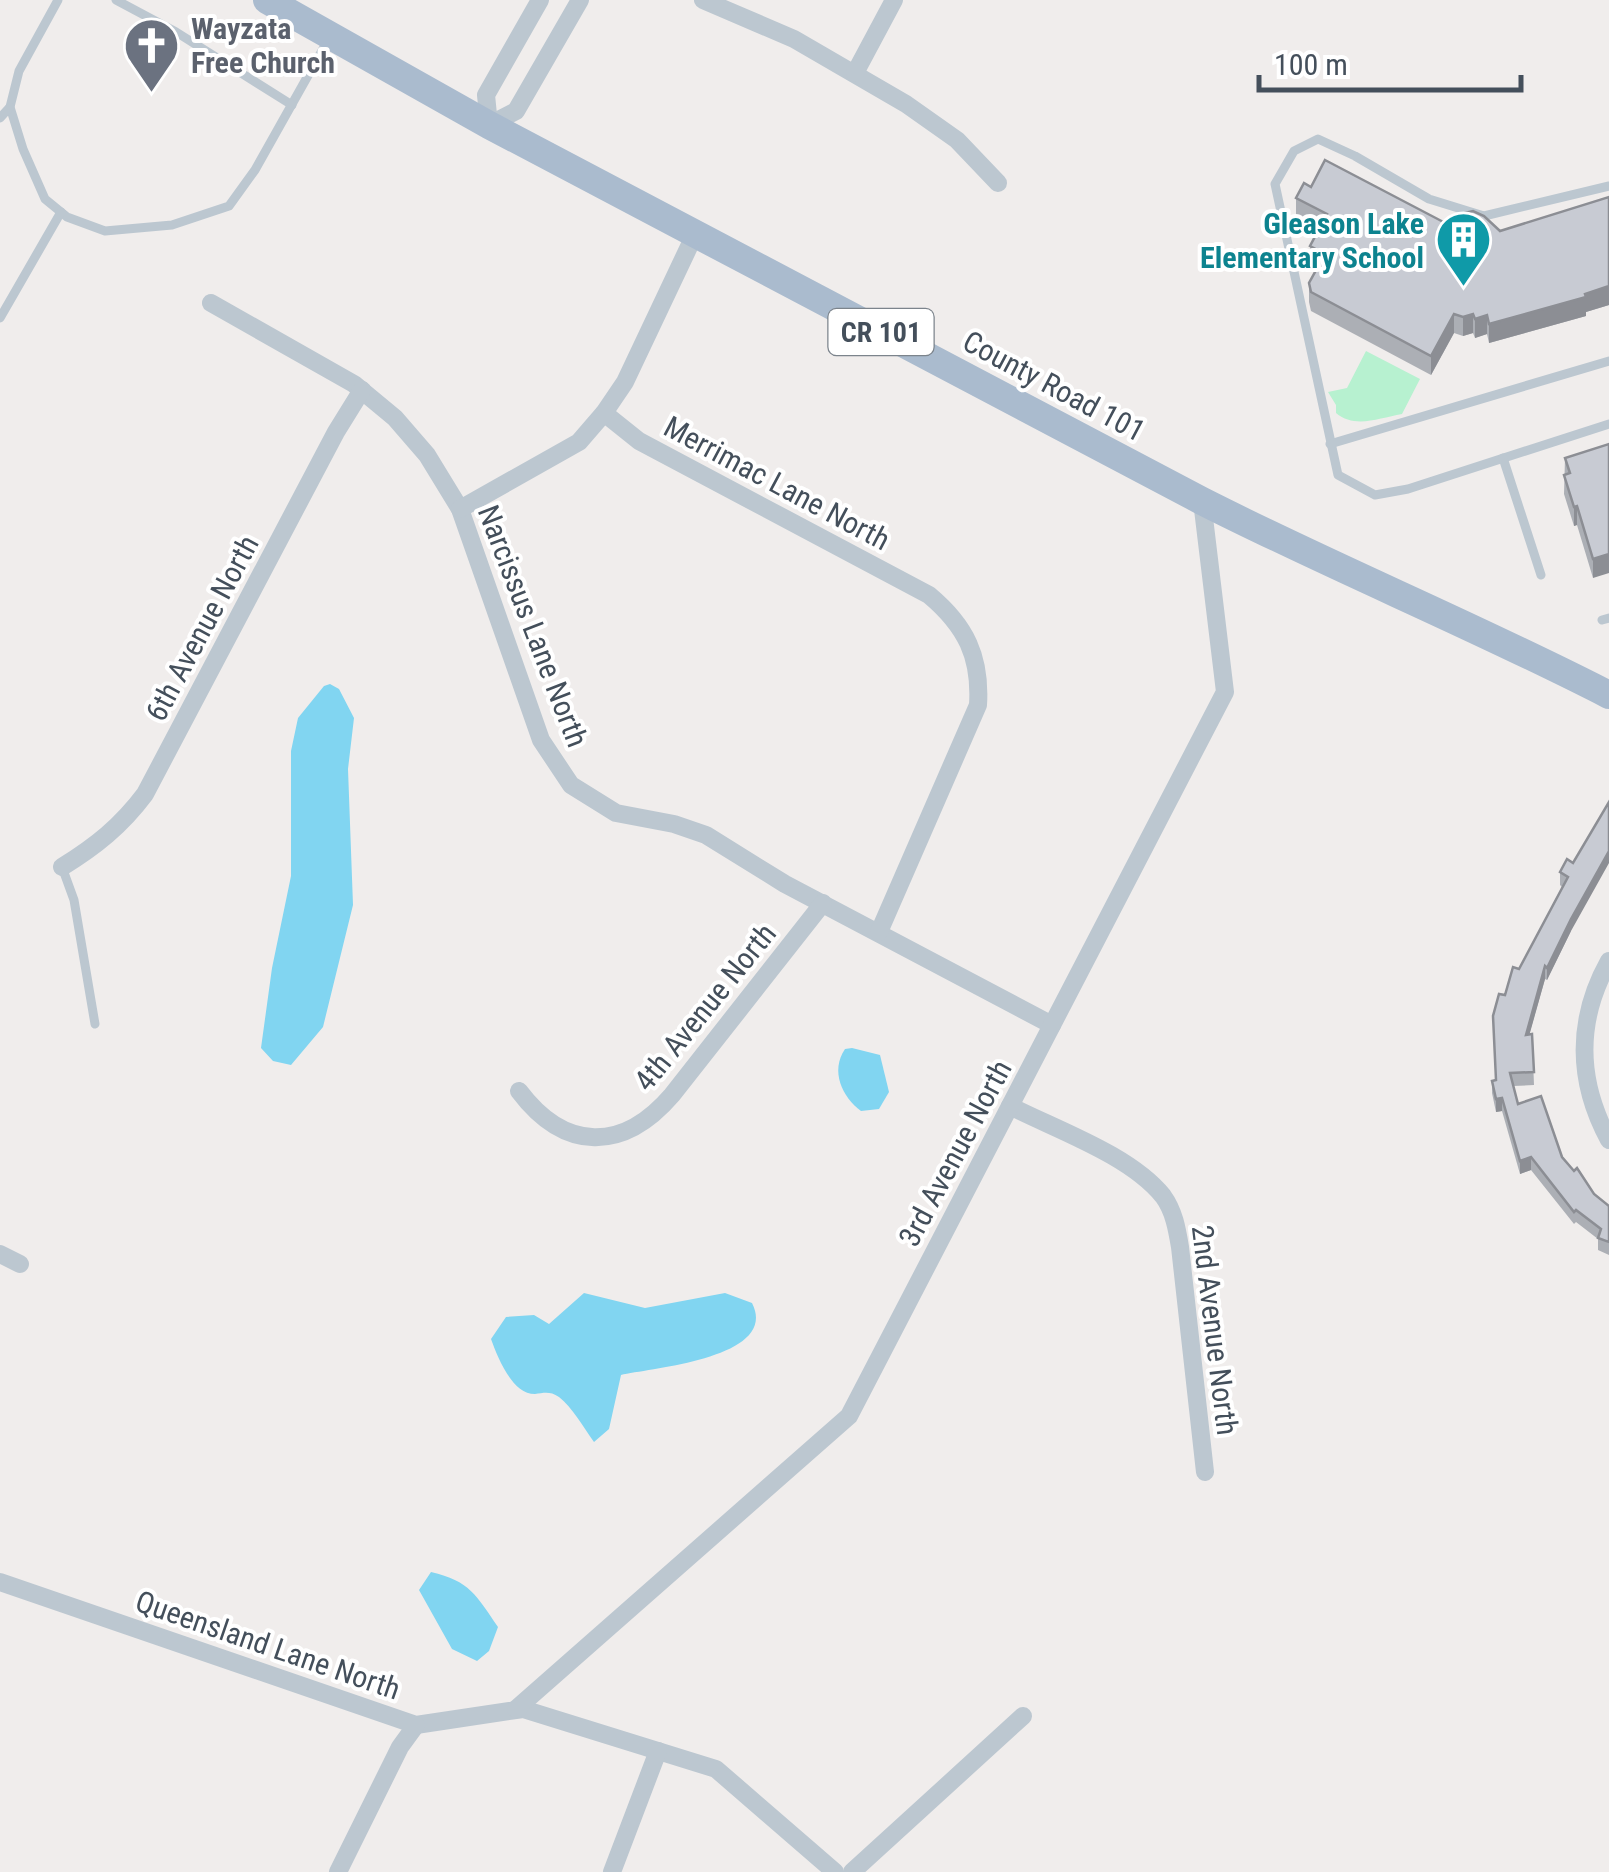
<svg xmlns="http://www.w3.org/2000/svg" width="1609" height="1872" viewBox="0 0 1609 1872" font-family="'Roboto Condensed',sans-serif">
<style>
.green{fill:#b7f1d0}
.water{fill:#81d5f1}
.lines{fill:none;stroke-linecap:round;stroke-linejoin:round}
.service{stroke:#bcc7d0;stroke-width:9}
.minor{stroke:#bcc7d0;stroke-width:18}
.primary{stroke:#aabbce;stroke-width:28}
.wall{fill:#acafb5}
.shaded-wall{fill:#8c8e94}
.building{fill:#c8cbd3;stroke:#8c8e94;stroke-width:2.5}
.labels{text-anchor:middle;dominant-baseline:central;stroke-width:8;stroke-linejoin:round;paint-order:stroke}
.shield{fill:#fff;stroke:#7c848c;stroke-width:2.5}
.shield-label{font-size:28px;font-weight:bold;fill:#444f5b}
.worship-label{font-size:30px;font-weight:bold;fill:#5b616d;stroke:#fff;text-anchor:start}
.culture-label{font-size:30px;font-weight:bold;fill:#0d838f;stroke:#fff;text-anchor:end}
.street-label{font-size:30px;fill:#444f5b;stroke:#fff}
</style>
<rect width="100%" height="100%" fill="#f0edec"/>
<path class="green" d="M1366,351L1420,379L1402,414C1379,418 1355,429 1336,413V405L1328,392L1347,388Z"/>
<g class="water">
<path d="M330,684L339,689L354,718L348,769L353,905L323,1027L291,1065L273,1061L261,1048L272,968L291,876V751L298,718L324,686Z"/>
<path d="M852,1048L880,1055L889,1092L879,1109L861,1111C842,1097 830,1071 845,1049Z"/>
<path d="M584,1293L645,1308L725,1293L752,1303C780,1358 652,1368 621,1375L609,1429L594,1442C584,1428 572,1407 559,1397C550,1391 544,1393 535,1394C512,1394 498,1358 491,1339L506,1317L534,1315L549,1324Z"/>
<path d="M431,1572C470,1581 476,1595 498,1627L489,1651L477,1661L452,1649L419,1590Z"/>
</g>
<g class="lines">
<g class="service">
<path d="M58,0L19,71L10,107L23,149L45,199L67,217L105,231L172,225L229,206L255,170L328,40"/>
<path d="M116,0L176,32L292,105"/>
<path d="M0,118L10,107"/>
<path d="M1609,186L1484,216L1429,199L1355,156L1318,139L1294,151L1275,184L1338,475L1375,495L1408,489L1609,424"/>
<path d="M0,318L61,212"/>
<path d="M1330,444L1609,361"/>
<path d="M1503,458L1541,575"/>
<path d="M1602,620L1609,618"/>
<path d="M62,867L74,900L95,1024"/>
</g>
<g class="minor">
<path d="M540,0L486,95L489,125L516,111L580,0"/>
<path d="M703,0L794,39L906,104L957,140L998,183"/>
<path d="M855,73L894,0"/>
<path d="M211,303L354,384L395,418L427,455L460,509L541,740L571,785L616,813L674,824L706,835L785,884L1052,1025"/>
<path d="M604,413L639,441L929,595C966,626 981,657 978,705L879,932"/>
<path d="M460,509L579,442L604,413L625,382L695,234"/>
<path d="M62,867C96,846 121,826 145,794L336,432L362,390"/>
<path d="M1609,961C1576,1020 1577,1081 1609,1140"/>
<path d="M519,1091C565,1152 623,1152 672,1095L823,903"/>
<path d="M1010,1106C1057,1130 1130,1155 1163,1196C1174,1211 1177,1229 1180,1247L1205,1472"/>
<path d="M0,1254L20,1264"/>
<path d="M0,1582L416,1725L523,1709L716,1769L835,1872"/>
<path d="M516,1709L849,1416L1225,692L1202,501"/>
<path d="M338,1872L400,1747L416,1725"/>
<path d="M612,1872L658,1751"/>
<path d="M852,1872L1023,1716"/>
</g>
<path class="primary" d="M267,0L489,125L1202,501C1336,569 1475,626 1609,695"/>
</g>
<g class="wall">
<path d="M1311,187L1451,226L1500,231L1609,197V305L1586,312V316L1489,343L1487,334L1475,338L1473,333L1463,336L1454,333L1431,375L1311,311L1309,302V283L1317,269L1310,265V246L1319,229L1296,217V198Z"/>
<path d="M1609,444L1593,578L1577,525L1574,526L1564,494L1565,458Z"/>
<path d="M1567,859L1571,931L1547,980L1545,979L1529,1035L1532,1034L1534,1085L1513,1086L1518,1104L1594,1194L1609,1206V1255L1598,1250V1239L1576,1222L1574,1224L1531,1170L1520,1174L1502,1111L1496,1112L1492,1093V1081L1495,1080L1505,995L1562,887L1560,885V872Z"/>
</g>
<g class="shaded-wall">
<path d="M1609,286V305L1586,312V316L1489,343V324Z"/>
<path d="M1454,314V333L1431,375V356Z"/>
<path d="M1473,314V333L1463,336V317Z"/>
<path d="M1487,315V334L1475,338V319Z"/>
<path d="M1577,506V525L1574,526V507Z"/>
<path d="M1609,554V573L1593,578V559Z"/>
<path d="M1609,851V863L1571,931L1547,980V968L1571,919Z"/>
<path d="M1545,966V979L1526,1047V1035Z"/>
<path d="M1502,1098V1111L1496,1112V1099Z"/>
<path d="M1531,1157V1170L1520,1174V1161Z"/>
</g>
<g class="building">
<path d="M1325,160L1451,226L1460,214L1473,211L1484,216L1500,231L1609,197V286L1585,294L1586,297L1489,324L1487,315L1475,319L1473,314L1463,317L1454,314L1431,356L1311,292L1309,283L1325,254L1310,246L1327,214L1296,198L1304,183L1311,187Z"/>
<path d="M1609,444V554L1593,559L1577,506L1574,507L1564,475L1570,473L1565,458Z"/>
<path d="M1609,802V851L1571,919L1547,968L1545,966L1526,1035L1532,1034L1534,1072L1510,1073L1518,1104L1541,1096L1562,1157L1574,1171L1577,1168L1594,1194L1609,1206V1242L1598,1238L1601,1229L1576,1210L1574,1212L1531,1157L1520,1161L1502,1098L1496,1099L1492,1081L1496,1080L1493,1016L1499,994L1505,995L1513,967L1519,969L1568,877L1560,872L1567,859L1573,863Z"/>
</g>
<defs>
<symbol id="church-pin" viewBox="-11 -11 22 30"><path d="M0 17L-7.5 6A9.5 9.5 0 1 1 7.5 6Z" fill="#6b7280" stroke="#fff"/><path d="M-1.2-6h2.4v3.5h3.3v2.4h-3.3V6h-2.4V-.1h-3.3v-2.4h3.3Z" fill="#fff"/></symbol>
<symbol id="building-pin" viewBox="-11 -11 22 30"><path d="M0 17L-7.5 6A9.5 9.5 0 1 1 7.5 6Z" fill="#0f9aa8" stroke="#fff"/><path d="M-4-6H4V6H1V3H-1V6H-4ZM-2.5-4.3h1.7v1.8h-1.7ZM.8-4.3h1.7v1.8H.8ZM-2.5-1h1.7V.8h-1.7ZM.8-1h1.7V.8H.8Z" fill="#fff"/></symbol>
</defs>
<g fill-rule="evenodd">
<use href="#church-pin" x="120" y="14" width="63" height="86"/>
<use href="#building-pin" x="1432" y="208" width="63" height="86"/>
</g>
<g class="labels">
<rect class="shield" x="828.5" y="309" width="105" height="46" rx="8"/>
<g class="shield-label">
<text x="881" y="332">CR 101</text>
</g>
<g class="worship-label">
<text x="191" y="28">Wayzata<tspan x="191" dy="34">Free Church</tspan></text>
</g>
<g class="culture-label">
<text x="1424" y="223">Gleason Lake<tspan x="1424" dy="34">Elementary School</tspan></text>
</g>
<g class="street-label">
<text transform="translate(1054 386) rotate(28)">County Road 101</text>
<text transform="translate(777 483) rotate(28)">Merrimac Lane North</text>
<text transform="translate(533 626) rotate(69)">Narcissus Lane North</text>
<text transform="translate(202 628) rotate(-62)">6th Avenue North</text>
<text transform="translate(705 1007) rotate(-51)">4th Avenue North</text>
<text transform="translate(955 1153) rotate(-62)">3rd Avenue North</text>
<text transform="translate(1215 1330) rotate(83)">2nd Avenue North</text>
<text transform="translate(268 1645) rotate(19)">Queensland Lane North</text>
</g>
</g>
<path d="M1259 75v15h262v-15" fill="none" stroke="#444f5b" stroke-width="5"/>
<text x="1274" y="75" font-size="30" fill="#444f5b" stroke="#ffffff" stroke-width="8" paint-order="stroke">100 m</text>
</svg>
